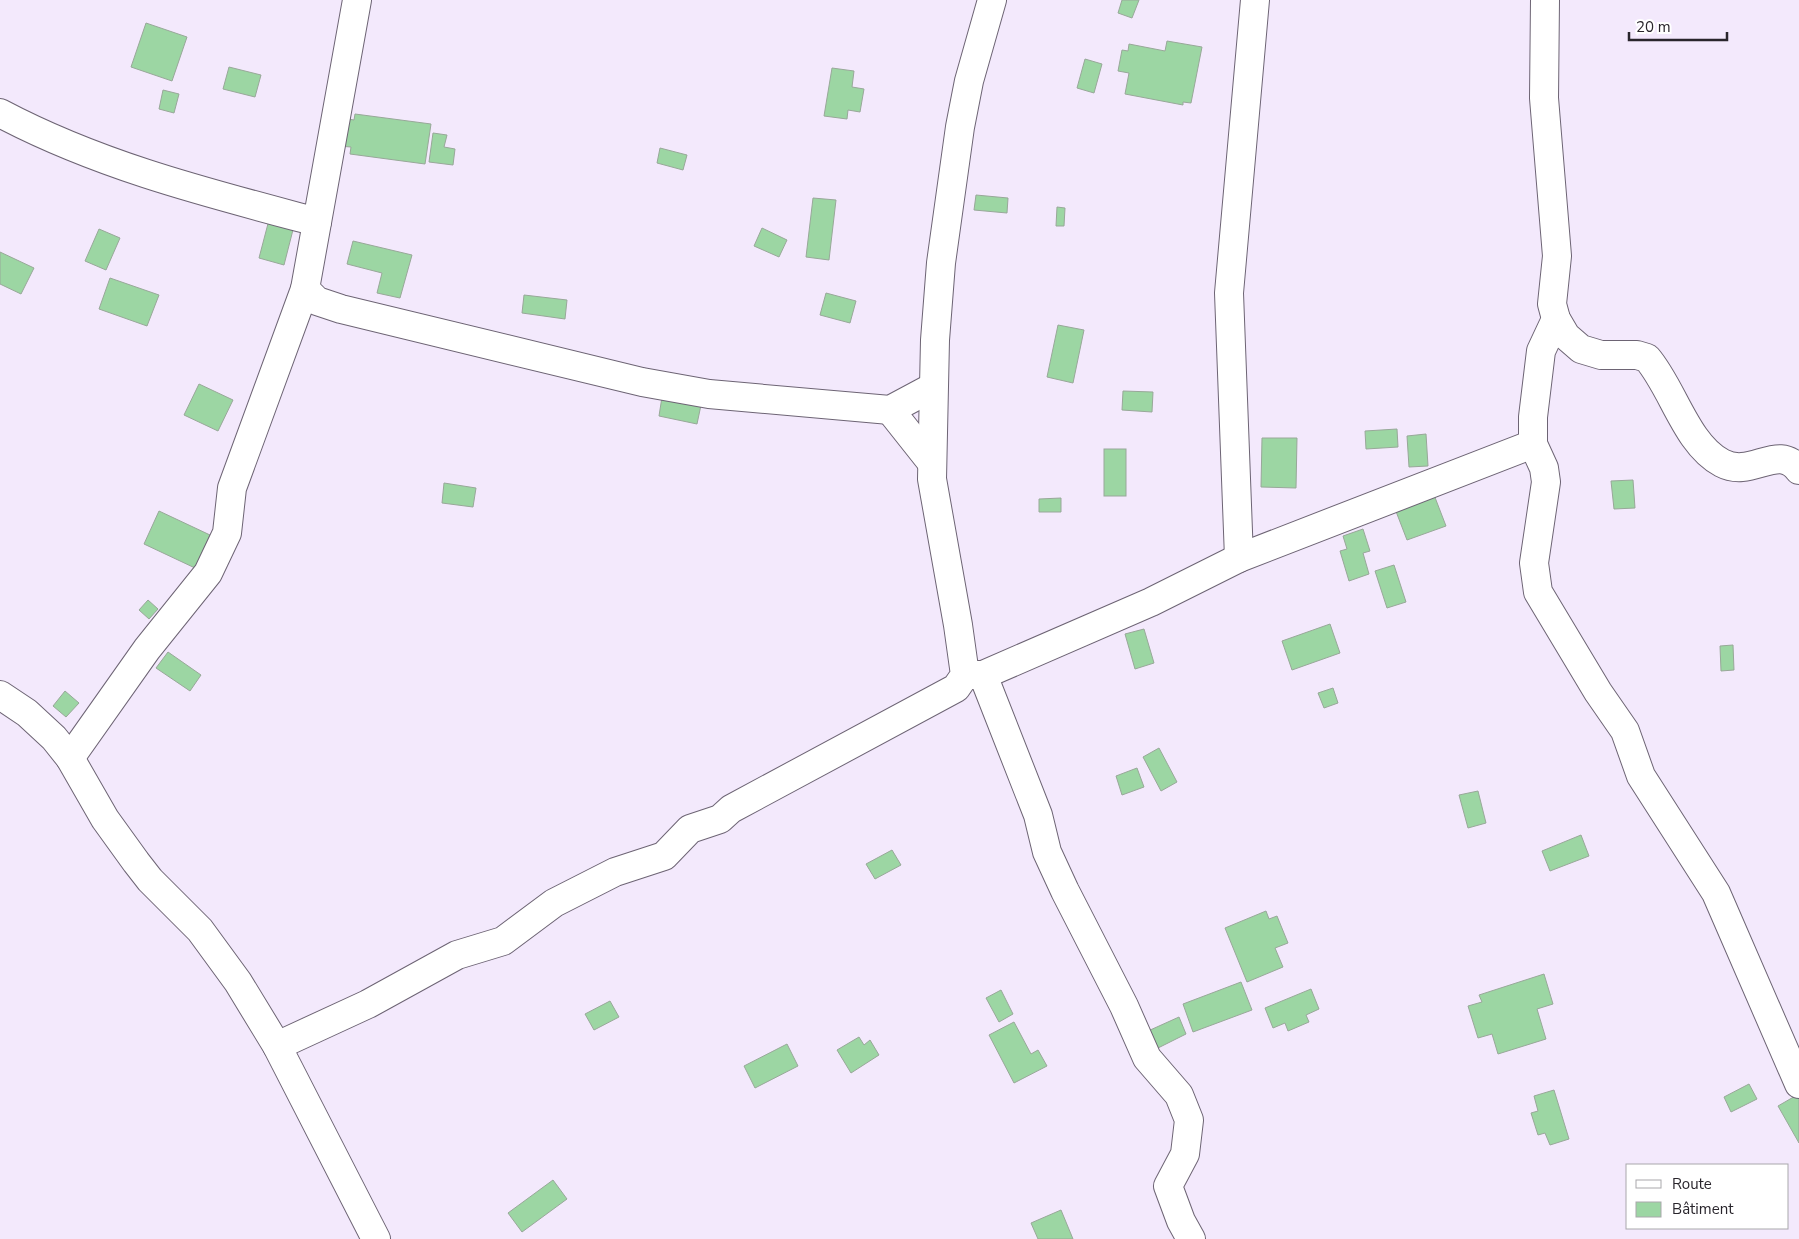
<svg xmlns="http://www.w3.org/2000/svg" width="1799" height="1239" viewBox="0 0 1799 1239" font-family="'Nunito Sans',sans-serif">
<style>
.building{fill:#9cd6a3;stroke:#98a899}
.lines{fill:none;stroke-linecap:round;stroke-linejoin:round}
.minor-casing{stroke:#6d6474;stroke-width:30}
.minor{stroke:#fff;stroke-width:28}
</style>
<rect width="100%" height="100%" fill="#f3e9fc"/>
<g class="building">
<path d="M1122,0H1139L1132,18L1118,13Z"/>
<path d="M146,23L187,37L172,81L131,67Z"/>
<path d="M1167,41L1202,47L1191,103L1183,102V105L1125,94L1129,73L1118,71L1122,50L1128,51L1129,44L1165,51Z"/>
<path d="M1085,59L1102,64L1094,93L1077,88Z"/>
<path d="M229,67L261,75L255,97L223,89Z"/>
<path d="M832,68L854,71L852,87L864,89L860,112L848,110L847,119L824,116Z"/>
<path d="M163,90L179,94L174,113L159,109Z"/>
<path d="M355,114L431,124L425,164L350,154L351,147L338,146L342,118L354,120Z"/>
<path d="M433,133L447,135L444,147L455,149L453,165L429,162Z"/>
<path d="M660,148L687,155L683,170L657,163Z"/>
<path d="M976,195L1008,198L1007,213L974,210Z"/>
<path d="M813,198L836,200L829,260L806,257Z"/>
<path d="M1057,207L1065,208L1064,226H1056Z"/>
<path d="M270,216L295,222L284,265L259,258Z"/>
<path d="M762,228L787,240L779,257L754,246Z"/>
<path d="M99,229L120,238L106,270L85,261Z"/>
<path d="M353,241L412,255L400,298L377,293L382,273L347,264Z"/>
<path d="M0,252L34,268L21,294L0,284Z"/>
<path d="M110,278L159,295L147,326L99,309Z"/>
<path d="M826,293L856,301L850,323L820,315Z"/>
<path d="M524,295L567,300L565,319L522,313Z"/>
<path d="M1058,325L1084,330L1073,383L1047,377Z"/>
<path d="M199,384L233,400L218,431L184,415Z"/>
<path d="M1123,391L1153,392L1152,412L1122,410Z"/>
<path d="M662,397L701,405L697,424L659,416Z"/>
<path d="M1397,429L1398,447L1366,449L1365,431Z"/>
<path d="M1426,434L1428,466L1409,467L1407,436Z"/>
<path d="M1262,438H1297L1296,488L1261,487Z"/>
<rect x="1104" y="449" width="22" height="47"/>
<path d="M1633,480L1635,508L1614,509L1611,481Z"/>
<path d="M444,483L476,488L473,507L442,503Z"/>
<path d="M1431,487L1446,526L1407,540L1392,501Z"/>
<path d="M1061,498V512H1039V499Z"/>
<path d="M159,511L210,535L195,568L144,544Z"/>
<path d="M1363,529L1370,551L1363,553L1369,574L1349,581L1340,551L1347,549L1343,536Z"/>
<path d="M1394,565L1406,602L1387,608L1375,571Z"/>
<path d="M148,600L158,609L149,619L139,610Z"/>
<path d="M1330,624L1340,653L1292,670L1282,641Z"/>
<path d="M1144,629L1154,663L1135,669L1125,634Z"/>
<path d="M1733,645L1734,670L1721,671L1720,646Z"/>
<path d="M168,652L201,675L190,691L156,668Z"/>
<path d="M1333,688L1338,703L1324,708L1318,693Z"/>
<path d="M65,691L79,703L66,717L53,706Z"/>
<path d="M1159,748L1177,782L1161,791L1143,757Z"/>
<path d="M1137,768L1144,787L1122,795L1116,776Z"/>
<path d="M1478,791L1486,823L1468,828L1459,795Z"/>
<path d="M1581,835L1589,856L1550,871L1542,851Z"/>
<path d="M892,850L901,865L875,879L866,864Z"/>
<path d="M1266,911L1269,919L1277,916L1288,943L1275,948L1283,967L1247,982L1225,928Z"/>
<path d="M1544,974L1553,1004L1537,1009L1546,1039L1498,1054L1492,1034L1478,1038L1468,1006L1482,1002L1479,995Z"/>
<path d="M1241,982L1252,1010L1193,1032L1183,1004Z"/>
<path d="M1311,989L1319,1009L1306,1015L1309,1022L1288,1031L1285,1023L1273,1028L1265,1008Z"/>
<path d="M1001,990L1013,1014L999,1022L986,998Z"/>
<path d="M610,1001L619,1017L594,1030L585,1014Z"/>
<path d="M1179,1017L1186,1034L1156,1049L1148,1031Z"/>
<path d="M1014,1022L1031,1054L1038,1050L1047,1066L1014,1083L989,1035Z"/>
<path d="M859,1037L864,1045L870,1040L879,1055L851,1073L837,1050Z"/>
<path d="M787,1044L798,1066L755,1088L744,1066Z"/>
<path d="M1749,1084L1757,1099L1731,1112L1724,1097Z"/>
<path d="M1554,1090L1569,1139L1550,1145L1545,1133L1538,1135L1531,1113L1538,1111L1534,1096Z"/>
<path d="M1797,1095L1799,1098V1143L1778,1106Z"/>
<path d="M553,1180L567,1199L522,1232L508,1213Z"/>
<path d="M1061,1210L1073,1239H1038L1031,1223Z"/>
</g>
<g class="lines">
<defs>
<g id="minor">
<path d="M357,0L305,289L317,301L341,309L642,382L709,394L890,410L933,387"/>
<path d="M1545,0L1544,98L1557,256L1552,304L1556,319L1566,336L1581,349L1601,355H1637L1647,358C1673,388 1686,444 1722,463C1752,479 1778,442 1799,470"/>
<path d="M0,113C100,166 208,193 317,222"/>
<path d="M1556,319L1541,351L1533,417V444L1544,468L1546,482L1534,563L1538,592L1598,692L1625,731L1641,776L1716,893L1799,1084"/>
<path d="M890,410L932,463"/>
<path d="M1239,558L1229,293L1255,0"/>
<path d="M966,675H983L1151,602L1239,558L1533,444"/>
<path d="M983,675L1038,815L1047,852L1065,891L1124,1006L1147,1058L1179,1095L1189,1120L1185,1154L1168,1186L1181,1221L1191,1239"/>
<path d="M0,695L27,713L54,738L70,758L105,819L136,862L150,880L200,930L238,982L277,1046L376,1239"/>
<path d="M70,758L147,649L208,573L227,533L232,488L305,289"/>
<path d="M277,1046L368,1004L457,955L503,941L554,903L615,872L664,856L690,829L720,819L731,809L956,688L965,675L958,625L932,479L935,340L941,263L960,127L969,81L992,0"/>
</g>
</defs>
<use href="#minor" class="minor-casing"/>
<use href="#minor" class="minor"/>
</g>
<rect x="1626" y="1164" width="162" height="65" fill="#ffffff" stroke="#a9a8ab"/>
<rect x="1636" y="1180" width="25" height="8" fill="#ffffff" stroke="#a9a8ab"/>
<text x="1672" y="1189" font-size="15" fill="#29252c">Route</text>
<rect x="1636" y="1202" width="25" height="15" fill="#9cd6a3" stroke="#a9a8ab"/>
<text x="1672" y="1214" font-size="15" fill="#29252c">Bâtiment</text>
<path d="M1629 32v8h98v-8" fill="none" stroke="#29252c" stroke-width="2.5"/>
<text x="1636" y="32" font-size="15" fill="#29252c" stroke="#ffffff" stroke-width="4" paint-order="stroke">20 m</text>
</svg>
